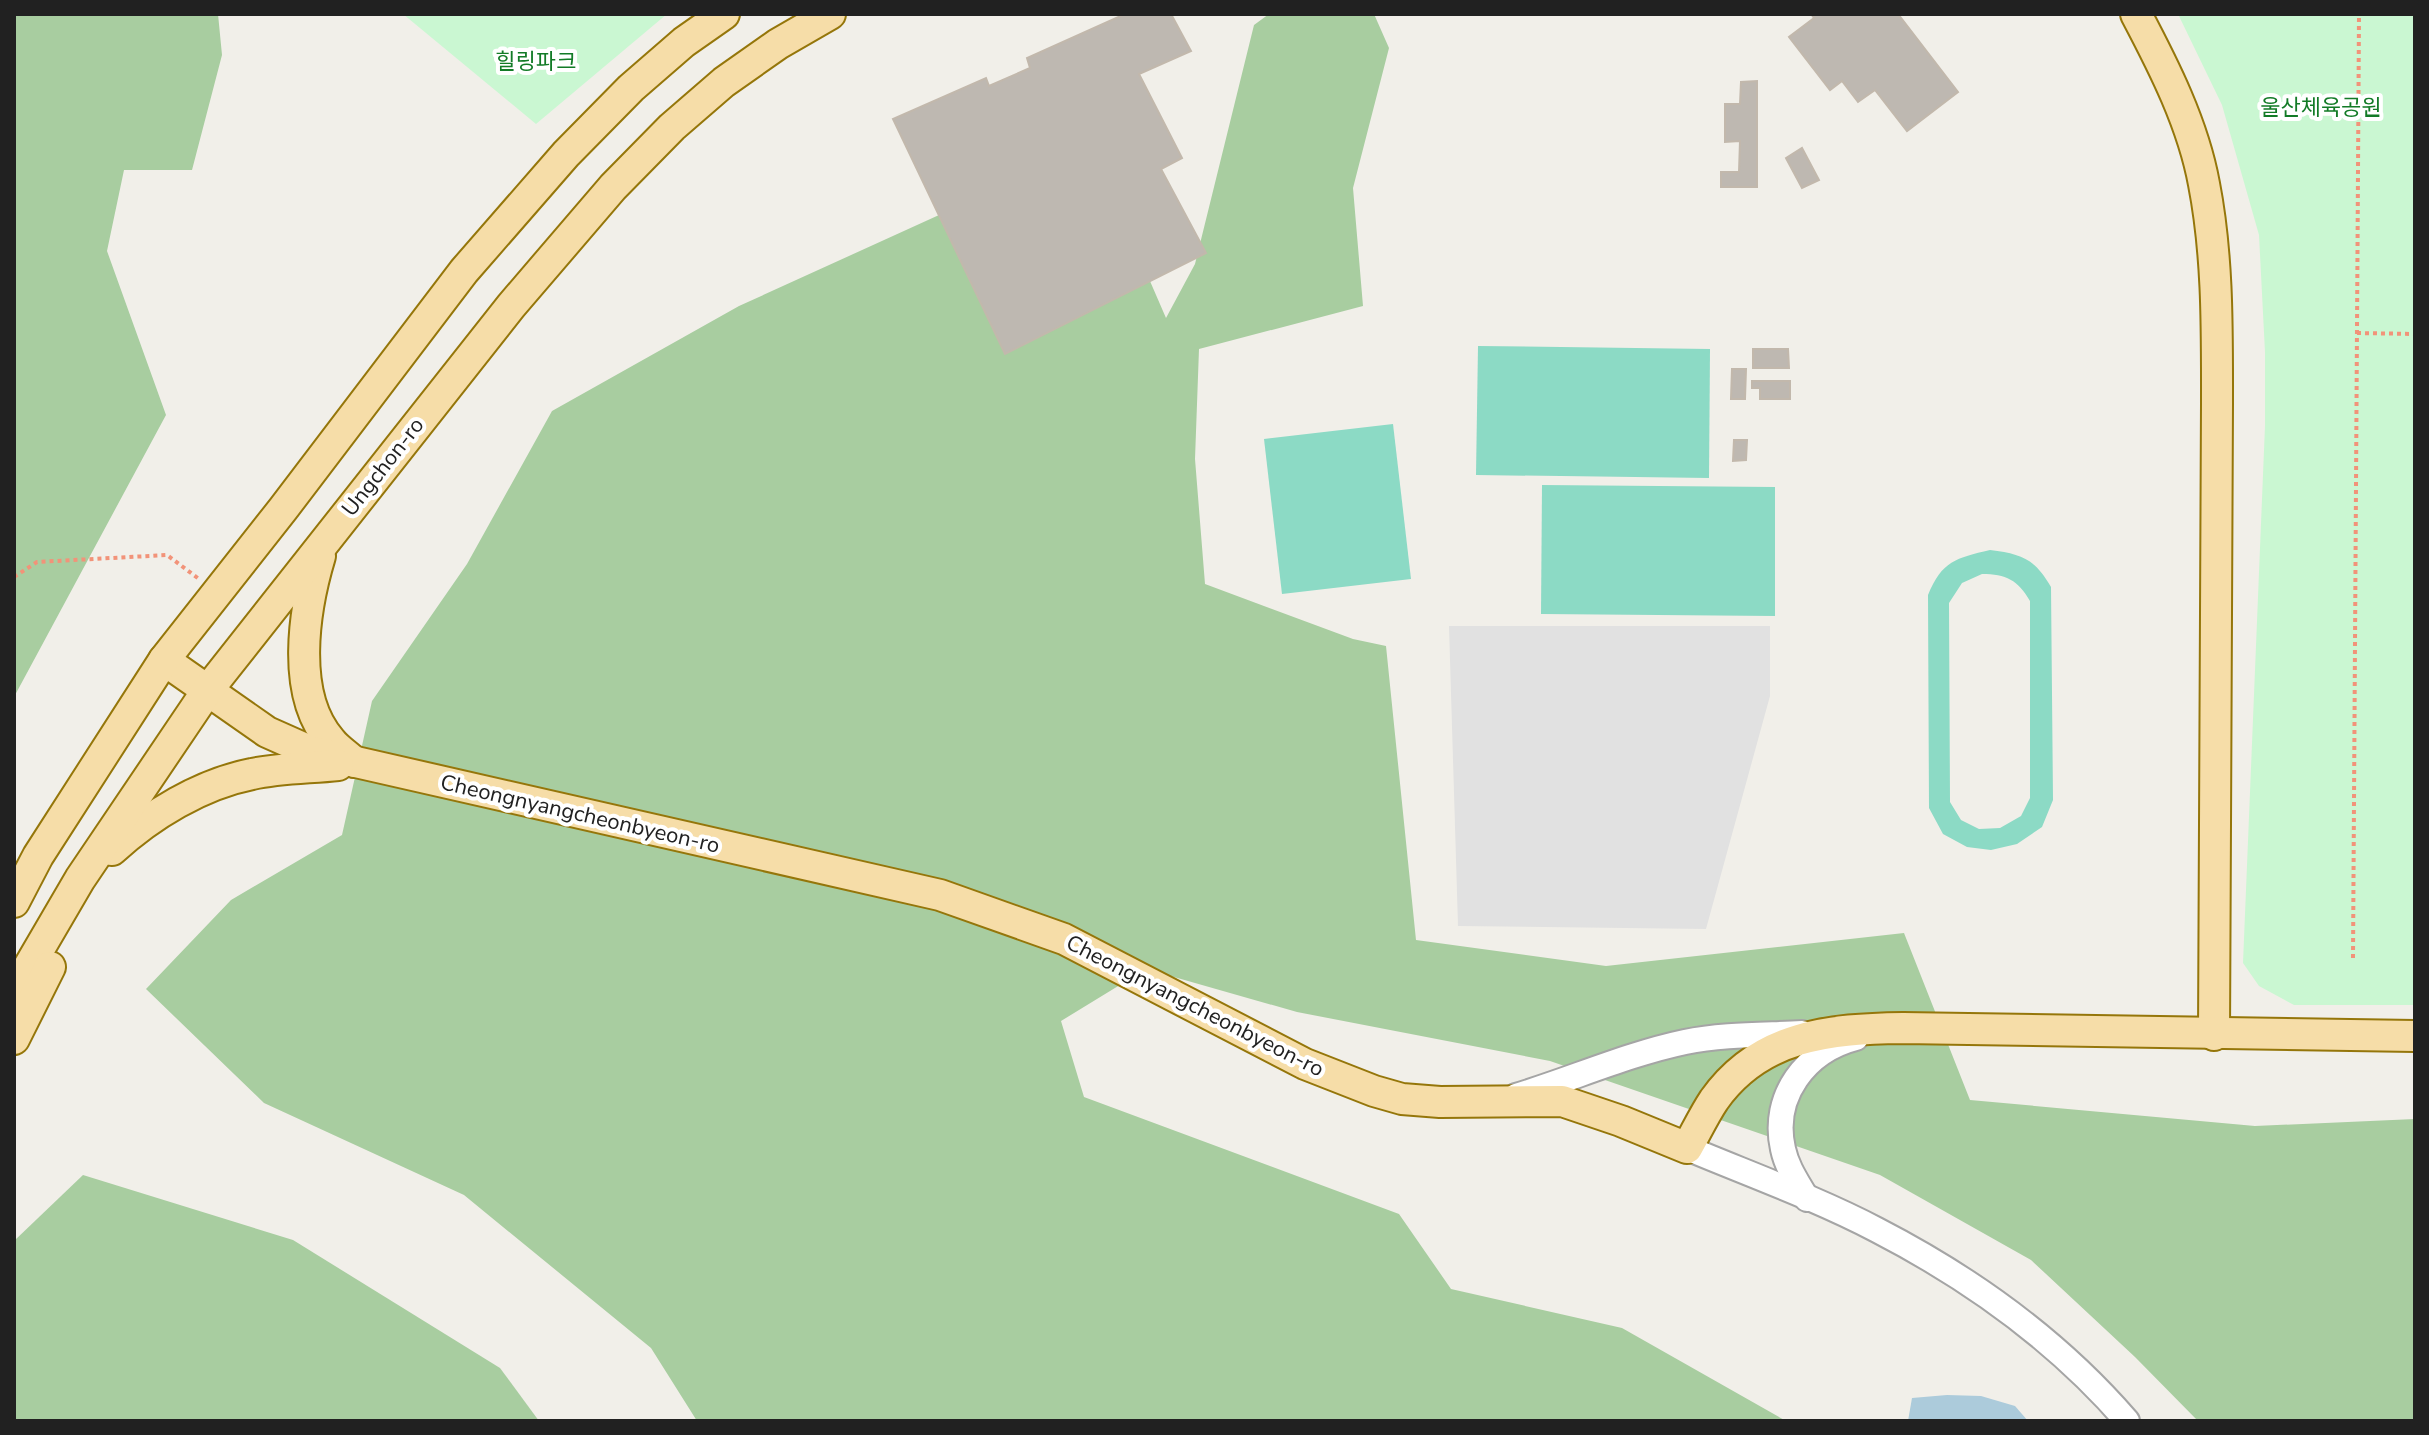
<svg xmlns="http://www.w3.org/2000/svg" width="2429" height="1435" viewBox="0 0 2429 1435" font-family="'Nunito Sans','Noto Sans KR',sans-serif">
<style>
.forest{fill:#a8cda0}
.park{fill:#caf7d2}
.pitch{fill:#8cdac5;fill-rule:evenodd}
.parking{fill:#e1e1e1}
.water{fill:#accbdb}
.building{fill:#beb8b1;stroke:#c2b8ac;stroke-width:2}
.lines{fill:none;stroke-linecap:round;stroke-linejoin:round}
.minor-casing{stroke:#a5a5a5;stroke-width:28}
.major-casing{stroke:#95760a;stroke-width:34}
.path{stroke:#f29379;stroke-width:4;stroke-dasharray:4 4;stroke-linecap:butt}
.minor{stroke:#fff;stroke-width:24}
.major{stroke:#f6dda8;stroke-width:30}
.labels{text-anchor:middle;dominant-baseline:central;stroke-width:8;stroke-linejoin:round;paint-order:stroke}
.park-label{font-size:22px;fill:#137b27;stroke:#fff}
.street-label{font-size:22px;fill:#212121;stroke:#fff}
</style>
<rect width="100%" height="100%" fill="#f1efe9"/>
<g class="forest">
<path d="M14,14H218L222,55L192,170H124L107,251L166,415L14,697Z"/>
<path d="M1269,14H1374L1389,48L1353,188L1363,306L1199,349L1195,459L1205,584L1353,639L1386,646L1416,940L1606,966L1904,933L1970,1100L2255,1126L2415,1119V1421H2198L2135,1357L2031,1260L1880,1175L1550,1061L1297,1012L1146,969L1061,1021L1084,1097L1399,1214L1451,1289L1622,1328L1786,1421H697L651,1348L464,1195L264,1103L146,989L231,900L342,835L372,701L467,564L552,411L739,306L1005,185L1104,175L1166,318L1195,264L1254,25Z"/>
<path d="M83,1175L293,1240L500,1368L539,1421H14V1241Z"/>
</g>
<g class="park">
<path d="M403,14H667L536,124Z"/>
<path d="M2178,14H2415V1005H2294L2259,986L2243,963L2265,426V352L2259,235L2222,105Z"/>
</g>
<g class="pitch">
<path d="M1478,346L1710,349L1709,478L1476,475Z"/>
<path d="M1393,424L1411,579L1282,594L1264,439Z"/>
<path d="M1542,485L1775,487V616L1541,614Z"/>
<path d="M1990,550C2022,554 2035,559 2051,587L2053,800L2042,827L2017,844L1991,850L1967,847L1943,834L1929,808L1928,595C1942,561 1956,558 1990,550ZM1982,574C2006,574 2018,580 2030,601V798L2021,816L2000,828L1979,829L1961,820L1950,802L1949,603L1962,583Z"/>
</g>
<path class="parking" d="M1449,626H1770V696L1706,929L1458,926Z"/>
<path class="water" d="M1947,1395L1981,1396L2015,1406L2028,1421H1908L1912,1398Z"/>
<g class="building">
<path d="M1125,14H1171L1191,51L1139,74L1182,158L1161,169L1206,253L1005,354L893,119L986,78L989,86L1030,68L1027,58Z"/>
<path d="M1811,14H1898L1958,92L1907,131L1875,90L1858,102L1842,81L1830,90L1789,37L1814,18Z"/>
<path d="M1757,81V187H1721V172H1739L1740,141L1725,142V104H1740L1741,82Z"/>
<path d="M1802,148L1819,180L1802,188L1786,158Z"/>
<path d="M1753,349H1788L1789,368H1753Z"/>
<path d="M1732,369H1746L1745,399H1731Z"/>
<path d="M1752,381H1790V399H1760V388H1752Z"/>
<path d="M1734,440H1747L1746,460L1733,461Z"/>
</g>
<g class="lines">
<defs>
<g id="minor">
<path d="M1516,1096C1572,1079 1628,1054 1685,1042C1723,1034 1764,1035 1802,1033"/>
<path d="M1687,1148C1749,1174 1818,1199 1877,1230C1972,1279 2057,1340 2127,1421"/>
<path d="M1807,1199C1798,1183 1787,1168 1783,1149C1771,1096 1806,1051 1856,1038"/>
</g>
<g id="major">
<path d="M2136,14C2164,67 2193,124 2204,184C2218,256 2217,330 2217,403L2214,1035"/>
<path d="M320,556C304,609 290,695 331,741C337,749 347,755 354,762"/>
<path d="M164,660L267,732L312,752L940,895L1064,939L1305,1064L1374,1091L1402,1099L1440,1102L1562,1101L1621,1121L1687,1148C1696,1132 1704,1115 1714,1100C1760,1035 1830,1029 1903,1028L2415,1036"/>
<path d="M112,850C150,815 201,784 252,774C279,768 310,768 338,765"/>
<path d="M14,902L38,856L164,660L283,509L464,271L566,154L631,88L684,42L724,14"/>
<path d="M14,992L80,879L207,691L511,306L613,187L672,127L724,82L778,44L830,14"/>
<path d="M14,1039L50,967"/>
</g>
</defs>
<use href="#minor" class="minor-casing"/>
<use href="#major" class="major-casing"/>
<g class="path">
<path d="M2357,333L2415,334"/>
<path d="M14,577L37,562L167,555L199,579"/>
<path d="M2353,958L2359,14"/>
</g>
<use href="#minor" class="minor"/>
<use href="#major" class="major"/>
</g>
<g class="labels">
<g class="park-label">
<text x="536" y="62">힐링파크</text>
<text x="2321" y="108">울산체육공원</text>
</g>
<g class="street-label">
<text transform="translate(383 467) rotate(-52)">Ungchon-ro</text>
<text transform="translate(580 814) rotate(13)">Cheongnyangcheonbyeon-ro</text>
<text transform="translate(1195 1006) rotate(27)">Cheongnyangcheonbyeon-ro</text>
</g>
</g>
<rect width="2429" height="1435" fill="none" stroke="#212121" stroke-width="32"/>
</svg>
